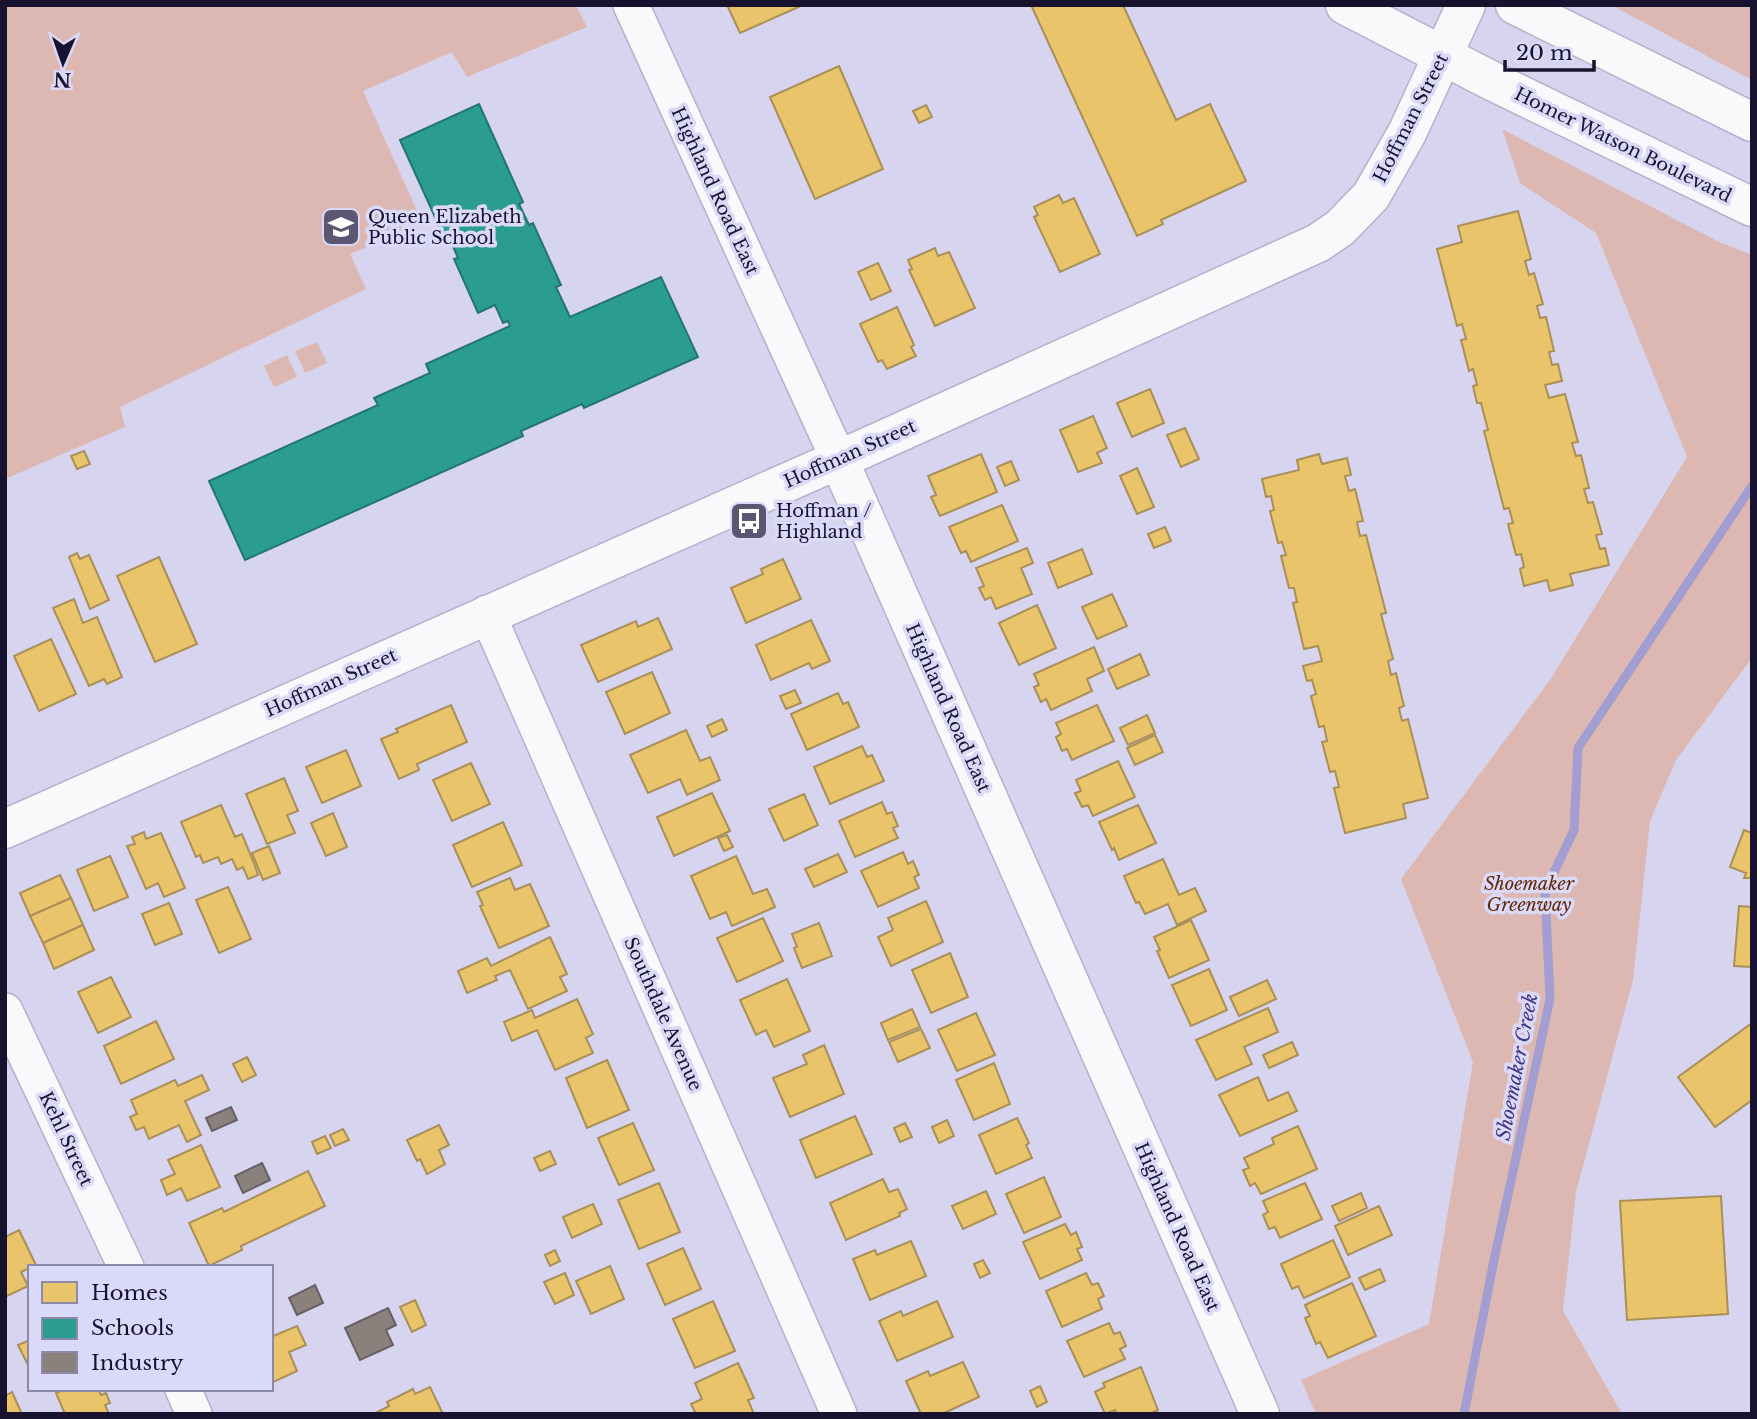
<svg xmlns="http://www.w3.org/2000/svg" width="1757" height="1419" viewBox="0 0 1757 1419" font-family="'Libre Baskerville',serif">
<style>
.green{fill:#ddb8b3}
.homes{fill:#e9c46a;stroke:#aa8f58;stroke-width:2}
.schools{fill:#2a9d8f;stroke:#247472;stroke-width:2}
.industry{fill:#8a817c;stroke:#686065;stroke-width:2}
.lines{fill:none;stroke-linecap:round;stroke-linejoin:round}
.stream{stroke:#a29ed1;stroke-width:9}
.street-casing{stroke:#b3b1cb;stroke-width:38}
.secondary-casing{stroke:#b3b1cb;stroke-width:41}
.street{stroke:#f9f9fc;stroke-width:35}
.secondary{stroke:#f9f9fc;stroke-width:38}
.labels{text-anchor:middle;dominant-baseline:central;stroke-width:7;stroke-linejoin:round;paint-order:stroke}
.street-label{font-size:18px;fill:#17132f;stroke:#dad9f8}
.poi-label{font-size:18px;fill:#17132f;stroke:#dad9f8;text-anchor:start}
.park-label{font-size:18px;font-style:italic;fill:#622702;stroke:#dad9f8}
.water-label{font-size:19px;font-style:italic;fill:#40357f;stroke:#dad9f8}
</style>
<rect width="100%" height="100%" fill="#d6d4ee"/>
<g class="green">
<path d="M5,5H576L587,27L467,77L452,52L363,91L423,224L350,254L366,289L120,407L125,427L5,479Z"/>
<path d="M1611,5H1752V80Z"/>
<path d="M1502,129L1719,242L1752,255V658L1676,760L1650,821L1633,980L1576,1192L1563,1311L1622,1414H1316L1301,1380L1429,1324L1473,1062L1401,879L1550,680L1687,457L1596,233L1520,183Z"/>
<path d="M317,342L327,363L305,373L295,351Z"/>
<path d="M287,355L297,377L274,387L264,366Z"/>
</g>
<g class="homes">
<path d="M727,5H803L740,33Z"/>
<path d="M1031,5H1123L1176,120L1210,104L1246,181L1161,220L1163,224L1137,236Z"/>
<path d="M839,66L883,169L815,199L770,97Z"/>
<path d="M926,105L932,117L919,123L913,111Z"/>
<path d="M1059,195L1063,203L1074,198L1100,254L1060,272L1034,217L1038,215L1034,207Z"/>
<path d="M1518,211L1531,259L1525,261L1529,275L1534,273L1543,304L1537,306L1540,318L1546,317L1554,351L1549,352L1552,365L1558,364L1562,381L1545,385L1549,398L1565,394L1578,442L1572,443L1576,456L1581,455L1589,488L1584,489L1588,503L1593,502L1602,534L1596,535L1600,549L1605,548L1609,565L1570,574L1573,585L1550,591L1547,580L1524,586L1520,569L1524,567L1521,554L1516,555L1508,524L1513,523L1509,508L1504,509L1484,431L1488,430L1481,403H1477L1473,386L1477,385L1473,369L1469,371L1461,340L1466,339L1462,324L1457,326L1437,249L1462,242L1458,226Z"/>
<path d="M935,248L938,256L949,252L975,308L935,326L909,270L912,269L908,260Z"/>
<path d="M878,263L891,291L871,300L858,272Z"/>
<path d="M897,307L914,345L911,347L916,356L887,369L882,360L878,362L860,324Z"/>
<path d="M1150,389L1164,423L1132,437L1117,403Z"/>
<path d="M1093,416L1107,448L1097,453L1102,463L1078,472L1060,430Z"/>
<path d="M1185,428L1199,459L1181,467L1167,435Z"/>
<path d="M84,451L90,464L77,469L71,456Z"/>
<path d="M981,454L997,492L940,516L931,497L936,495L928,476Z"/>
<path d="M1319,454L1322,464L1347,458L1351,475L1345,476L1349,491L1355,489L1363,521L1357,522L1360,536L1366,535L1386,613L1381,614L1393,659L1388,661L1391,675L1396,673L1404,706L1399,708L1402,721L1408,719L1428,798L1403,804L1406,818L1345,833L1334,788L1339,787L1335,771L1330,772L1322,742L1327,741L1324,726L1319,727L1311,696L1316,694L1312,680L1307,681L1303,666L1322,661L1318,646L1304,649L1293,603L1297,602L1294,588H1289L1281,556L1286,555L1282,542L1278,543L1270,511L1274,510L1271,496L1266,497L1262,479L1299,470L1297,460Z"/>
<path d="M1011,461L1019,480L1005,486L997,467Z"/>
<path d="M1137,468L1154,507L1137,514L1120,476Z"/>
<path d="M1002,505L1018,541L971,562L966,551L961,553L949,527Z"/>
<path d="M1165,527L1171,541L1154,548L1148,534Z"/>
<path d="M1027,548L1033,563L1021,568L1032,594L996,609L991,597L985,600L979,588L984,586L976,568Z"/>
<path d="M1082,549L1092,574L1058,588L1048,563Z"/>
<path d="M77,553L80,559L89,555L109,600L90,609L69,557Z"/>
<path d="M159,557L197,644L155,662L117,576Z"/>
<path d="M783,559L801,599L746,623L731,588L763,574L761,569Z"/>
<path d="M1112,594L1127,626L1097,639L1082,607Z"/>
<path d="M74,599L83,623L97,617L122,677L107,684L104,679L89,686L53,608Z"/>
<path d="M1037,605L1056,648L1019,665L999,623Z"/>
<path d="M658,618L672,649L598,682L581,645L636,621L638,627Z"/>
<path d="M811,620L830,661L812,669L809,663L771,680L756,645Z"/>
<path d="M51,639L76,694L39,711L14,656Z"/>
<path d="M1094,647L1104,671L1087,679L1092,691L1051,710L1046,699L1041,702L1034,687L1039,685L1034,674Z"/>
<path d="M1140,654L1149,675L1117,689L1108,669Z"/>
<path d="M652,672L670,713L625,734L606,692Z"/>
<path d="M795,690L801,703L786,709L780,696Z"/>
<path d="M838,693L843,704L848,702L859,727L807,750L791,714Z"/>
<path d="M451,705L467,742L417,764L419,770L399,779L381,739L398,732L396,729Z"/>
<path d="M1097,705L1114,741L1072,760L1067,749L1062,751L1056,737L1061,734L1056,723Z"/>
<path d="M1147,715L1155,733L1128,745L1120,728Z"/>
<path d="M722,719L727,730L712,737L707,726Z"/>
<path d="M686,730L700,761L710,757L720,780L687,795L680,779L648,793L630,755Z"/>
<path d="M1155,735L1163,752L1135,765L1127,748Z"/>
<path d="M862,746L867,757L872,755L884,781L830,804L814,767Z"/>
<path d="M346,750L361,786L322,803L306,767Z"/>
<path d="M1118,761L1135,797L1093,816L1088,805L1082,807L1075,793L1081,791L1076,780Z"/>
<path d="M471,763L490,804L452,821L433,780Z"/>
<path d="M284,778L298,811L287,815L295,833L267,844L246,794Z"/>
<path d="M712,793L730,831L674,856L657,817Z"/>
<path d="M804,794L818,825L784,841L769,809Z"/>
<path d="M882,802L887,814L892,812L898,826L893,828L898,838L855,857L839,821Z"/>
<path d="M221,805L235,837L242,834L254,863L258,875L248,879L243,867L237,870L232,859L221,864L218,857L203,863L200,855L196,857L181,822Z"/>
<path d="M1138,805L1156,843L1119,860L1114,848L1112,850L1099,822Z"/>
<path d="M333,813L347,847L326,856L311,823Z"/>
<path d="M503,822L522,865L472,887L453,845Z"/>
<path d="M1744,830L1752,833V878H1744L1746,873L1730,867Z"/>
<path d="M144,832L146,839L161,833L185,888L164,897L158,883L146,889L127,846L135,844L132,837Z"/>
<path d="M727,835L733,847L724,851L718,838Z"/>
<path d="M269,846L280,873L263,880L252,853Z"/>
<path d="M903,852L908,864L913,861L919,875L914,877L919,888L878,907L861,871Z"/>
<path d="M838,854L847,872L814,887L805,869Z"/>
<path d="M110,856L128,897L94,911L77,870Z"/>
<path d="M736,856L753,894L767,889L775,907L732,926L726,912L710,919L691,876Z"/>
<path d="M1163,859L1179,895L1195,888L1206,911L1177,925L1168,904L1145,914L1139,902L1136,903L1124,876Z"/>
<path d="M60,875L71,898L30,916L20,893Z"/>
<path d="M510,878L515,890L530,884L549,926L499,948L480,906L483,905L477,892Z"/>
<path d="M228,887L251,939L219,953L196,900Z"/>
<path d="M71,898L83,925L43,943L30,916Z"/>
<path d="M926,901L943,942L891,966L878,937L893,930L888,918Z"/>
<path d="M169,903L182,934L155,945L142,914Z"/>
<path d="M1739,906L1752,907V967L1734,966Z"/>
<path d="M763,918L783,961L737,982L717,938Z"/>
<path d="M1191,920L1209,960L1169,978L1157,951L1160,950L1154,937Z"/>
<path d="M819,923L832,956L802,968L794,948L797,947L792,934Z"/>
<path d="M83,925L94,950L54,969L43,943Z"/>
<path d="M550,937L567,974L560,977L567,991L528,1009L510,970L495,976L497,980L467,993L458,971L487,958L491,966Z"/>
<path d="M950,953L968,997L931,1013L912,970Z"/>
<path d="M1209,969L1227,1010L1191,1026L1172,985Z"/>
<path d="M111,977L131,1017L98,1033L78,992Z"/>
<path d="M787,979L810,1031L774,1047L766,1030L756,1035L740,1000Z"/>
<path d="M1267,980L1276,999L1239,1016L1230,997Z"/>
<path d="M577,999L593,1034L586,1038L593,1053L555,1070L537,1030L512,1041L504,1022L532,1010L535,1018Z"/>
<path d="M1268,1008L1278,1032L1244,1047L1252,1064L1216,1080L1196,1040Z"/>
<path d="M912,1009L920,1027L888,1040L881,1023Z"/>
<path d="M976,1013L995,1055L957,1071L938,1030Z"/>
<path d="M156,1021L174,1059L121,1084L104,1046Z"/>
<path d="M1752,1023V1100L1715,1127L1678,1077Z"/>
<path d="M921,1029L930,1048L898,1062L889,1042Z"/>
<path d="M1292,1042L1298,1055L1269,1068L1263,1055Z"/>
<path d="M824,1045L844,1094L790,1117L773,1078L807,1064L803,1055Z"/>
<path d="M247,1057L256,1075L242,1082L233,1064Z"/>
<path d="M607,1060L629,1110L587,1128L566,1078Z"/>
<path d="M994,1063L1010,1104L974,1120L956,1080Z"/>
<path d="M202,1075L209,1090L185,1101L201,1135L187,1142L179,1125L149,1139L144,1127L136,1130L130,1117L137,1114L131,1100L175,1080L178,1086Z"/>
<path d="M1258,1077L1268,1101L1288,1092L1297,1111L1240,1136L1219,1095Z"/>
<path d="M855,1116L872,1154L816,1178L800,1140Z"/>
<path d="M1017,1118L1029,1143L1026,1145L1032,1158L996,1174L979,1135Z"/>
<path d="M947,1120L954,1136L939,1143L932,1127Z"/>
<path d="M633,1123L654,1170L619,1185L598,1138Z"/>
<path d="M905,1123L912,1137L900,1142L894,1128Z"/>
<path d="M439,1125L449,1145L439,1150L445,1164L427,1174L420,1159L417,1161L407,1140Z"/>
<path d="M1298,1126L1317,1169L1261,1194L1255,1183L1250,1186L1243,1170L1249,1168L1244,1158L1274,1144L1272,1138Z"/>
<path d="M343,1129L349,1140L335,1146L330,1135Z"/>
<path d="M325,1136L331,1148L317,1154L312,1142Z"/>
<path d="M201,1145L220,1187L187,1201L181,1188L167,1195L161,1180L175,1174L168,1160Z"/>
<path d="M550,1151L556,1164L540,1171L534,1158Z"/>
<path d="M308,1171L325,1206L241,1246L242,1250L209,1266L189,1223L222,1208L224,1212Z"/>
<path d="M1044,1177L1061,1217L1024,1233L1006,1194Z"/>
<path d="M883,1179L889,1192L898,1189L907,1209L899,1213L900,1216L846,1240L830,1203Z"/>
<path d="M659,1183L680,1232L639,1249L618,1200Z"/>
<path d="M1305,1183L1322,1219L1280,1238L1275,1227L1269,1229L1263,1215L1268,1212L1263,1201Z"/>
<path d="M986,1191L996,1214L963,1229L952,1206Z"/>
<path d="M1361,1193L1367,1208L1339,1221L1332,1206Z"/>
<path d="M1721,1196L1728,1314L1627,1320L1620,1201Z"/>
<path d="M593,1204L602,1224L572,1238L563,1217Z"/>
<path d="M1379,1206L1392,1235L1348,1255L1335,1226Z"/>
<path d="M1065,1224L1071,1235L1076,1232L1082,1247L1077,1249L1082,1260L1040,1279L1023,1242Z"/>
<path d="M19,1230L36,1265L21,1272L28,1286L5,1297V1237Z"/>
<path d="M1333,1240L1350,1277L1304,1298L1298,1286L1292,1289L1281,1264Z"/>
<path d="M911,1241L926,1276L870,1300L853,1259L875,1250L877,1255Z"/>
<path d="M683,1248L701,1289L665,1305L647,1264Z"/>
<path d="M555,1250L560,1261L550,1266L545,1255Z"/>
<path d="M983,1260L990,1273L980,1278L974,1264Z"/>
<path d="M610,1266L624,1299L591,1314L576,1281Z"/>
<path d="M1380,1269L1385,1281L1365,1290L1359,1278Z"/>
<path d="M565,1273L574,1295L555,1304L544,1282Z"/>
<path d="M1086,1273L1092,1285L1098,1283L1104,1296L1098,1299L1102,1309L1062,1327L1046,1291Z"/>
<path d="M1352,1283L1376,1336L1328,1358L1320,1342L1316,1344L1305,1318L1310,1316L1305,1305Z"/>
<path d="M415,1300L426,1325L412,1332L400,1307Z"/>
<path d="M713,1301L735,1351L695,1368L673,1319Z"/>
<path d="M937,1301L953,1337L897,1361L879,1321L901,1311L903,1316Z"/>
<path d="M1109,1323L1114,1334L1120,1332L1126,1346L1120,1349L1125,1359L1084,1377L1067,1341Z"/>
<path d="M297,1326L306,1345L289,1352L297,1371L271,1383V1337Z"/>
<path d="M30,1340V1364L28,1365L18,1345Z"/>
<path d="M963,1362L979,1397L942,1414H921L906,1381L928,1371L930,1376Z"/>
<path d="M738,1363L754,1398L748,1400L754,1414H696L691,1404L702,1399L695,1383Z"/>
<path d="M1141,1367L1158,1410L1150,1414H1117L1115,1410L1105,1414L1095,1392L1105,1387L1103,1383Z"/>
<path d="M1040,1386L1047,1402L1037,1407L1030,1391Z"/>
<path d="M430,1387L443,1414H374L389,1406L387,1402L413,1389L415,1394Z"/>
<path d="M65,1389H98L101,1395L106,1393L110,1403L105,1405L109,1414H65L56,1393Z"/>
<path d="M12,1392L22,1414H5V1396Z"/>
</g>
<path class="schools" d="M479,104L523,202L519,204L529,225L533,223L561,285L556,287L570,317L661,277L698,357L584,408L582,404L521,431L523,436L245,560L209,481L378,405L374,398L430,373L426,364L510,326L508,321L503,323L495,305L478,313L454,259L458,258L448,235L444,237L400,140Z"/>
<g class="industry">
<path d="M231,1107L237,1120L212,1131L206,1118Z"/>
<path d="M262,1163L270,1180L243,1193L235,1176Z"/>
<path d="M315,1285L323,1303L297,1315L289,1298Z"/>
<path d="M388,1308L396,1325L386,1330L393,1345L360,1360L345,1328Z"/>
</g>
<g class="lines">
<path class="stream" d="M1464,1414L1494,1260L1550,999L1545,891L1574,830L1578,748L1752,486"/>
<defs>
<g id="street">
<path d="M631,5L838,458"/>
<path d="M487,613L839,1414"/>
<path d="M5,1011L126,1267"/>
<path d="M183,1389L194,1414"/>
</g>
<g id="secondary">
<path d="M1345,5L1496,83L1752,207"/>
<path d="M1515,5L1752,122"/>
<path d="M838,458L1260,1414"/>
<path d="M5,829L876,443L1318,243L1340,228L1371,196L1407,133L1466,5"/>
</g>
</defs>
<use href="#street" class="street-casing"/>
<use href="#secondary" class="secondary-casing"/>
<use href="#street" class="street"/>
<use href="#secondary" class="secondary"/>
</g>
<defs>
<symbol id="school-square" viewBox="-11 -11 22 22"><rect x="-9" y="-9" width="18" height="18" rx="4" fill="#5a5772" stroke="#dad9f8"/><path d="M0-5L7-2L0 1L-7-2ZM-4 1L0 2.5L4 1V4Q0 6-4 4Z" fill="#fff"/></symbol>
<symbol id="bus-square" viewBox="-11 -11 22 22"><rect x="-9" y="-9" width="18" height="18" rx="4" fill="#5a5772" stroke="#dad9f8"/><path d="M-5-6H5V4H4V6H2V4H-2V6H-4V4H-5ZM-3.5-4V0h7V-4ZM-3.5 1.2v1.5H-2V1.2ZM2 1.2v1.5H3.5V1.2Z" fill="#fff"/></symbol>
</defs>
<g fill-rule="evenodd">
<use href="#school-square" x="319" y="205" width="44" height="44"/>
<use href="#bus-square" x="727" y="499" width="44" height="44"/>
</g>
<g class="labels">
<g class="street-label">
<text transform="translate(1411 118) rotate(-63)">Hoffman Street</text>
<text transform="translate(1623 145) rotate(26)">Homer Watson Boulevard</text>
<text transform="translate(715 191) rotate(65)">Highland Road East</text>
<text transform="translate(850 454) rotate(-24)">Hoffman Street</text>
<text transform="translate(331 683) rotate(-24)">Hoffman Street</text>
<text transform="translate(948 708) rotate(66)">Highland Road East</text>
<text transform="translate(663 1014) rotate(66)">Southdale Avenue</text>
<text transform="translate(66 1139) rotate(65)">Kehl Street</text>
<text transform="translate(1177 1227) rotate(66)">Highland Road East</text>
</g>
<g class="poi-label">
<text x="368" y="217">Queen Elizabeth<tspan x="368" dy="21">Public School</tspan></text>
<text x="776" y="511">Hoffman /<tspan x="776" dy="21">Highland</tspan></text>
</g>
<g class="park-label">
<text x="1529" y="884">Shoemaker<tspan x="1529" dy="21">Greenway</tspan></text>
</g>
<g class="water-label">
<text transform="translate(1517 1067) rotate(-79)">Shoemaker Creek</text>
</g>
</g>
<rect width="1757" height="1419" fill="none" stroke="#17132f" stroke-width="14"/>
<rect x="28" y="1265" width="245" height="126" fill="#dad9f8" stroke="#8c8aa8" stroke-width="2"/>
<rect x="42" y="1282" width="35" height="21" fill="#e9c46a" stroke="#8c8aa8" stroke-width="2"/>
<text x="91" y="1300" font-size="21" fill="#17132f">Homes</text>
<rect x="42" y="1318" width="35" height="21" fill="#2a9d8f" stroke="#8c8aa8" stroke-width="2"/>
<text x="91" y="1335" font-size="21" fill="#17132f">Schools</text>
<rect x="42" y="1352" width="35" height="21" fill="#8a817c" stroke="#8c8aa8" stroke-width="2"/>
<text x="91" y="1370" font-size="21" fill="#17132f">Industry</text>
<g transform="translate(63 63) rotate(182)" stroke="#dad9f8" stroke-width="5" paint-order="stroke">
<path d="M0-5L12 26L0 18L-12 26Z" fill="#17132f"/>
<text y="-10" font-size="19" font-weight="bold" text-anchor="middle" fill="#17132f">N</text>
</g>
<path d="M1505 60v10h89v-10" fill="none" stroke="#17132f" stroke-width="3.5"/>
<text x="1516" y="60" font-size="21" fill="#17132f" stroke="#dad9f8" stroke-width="5" paint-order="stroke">20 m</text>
</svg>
